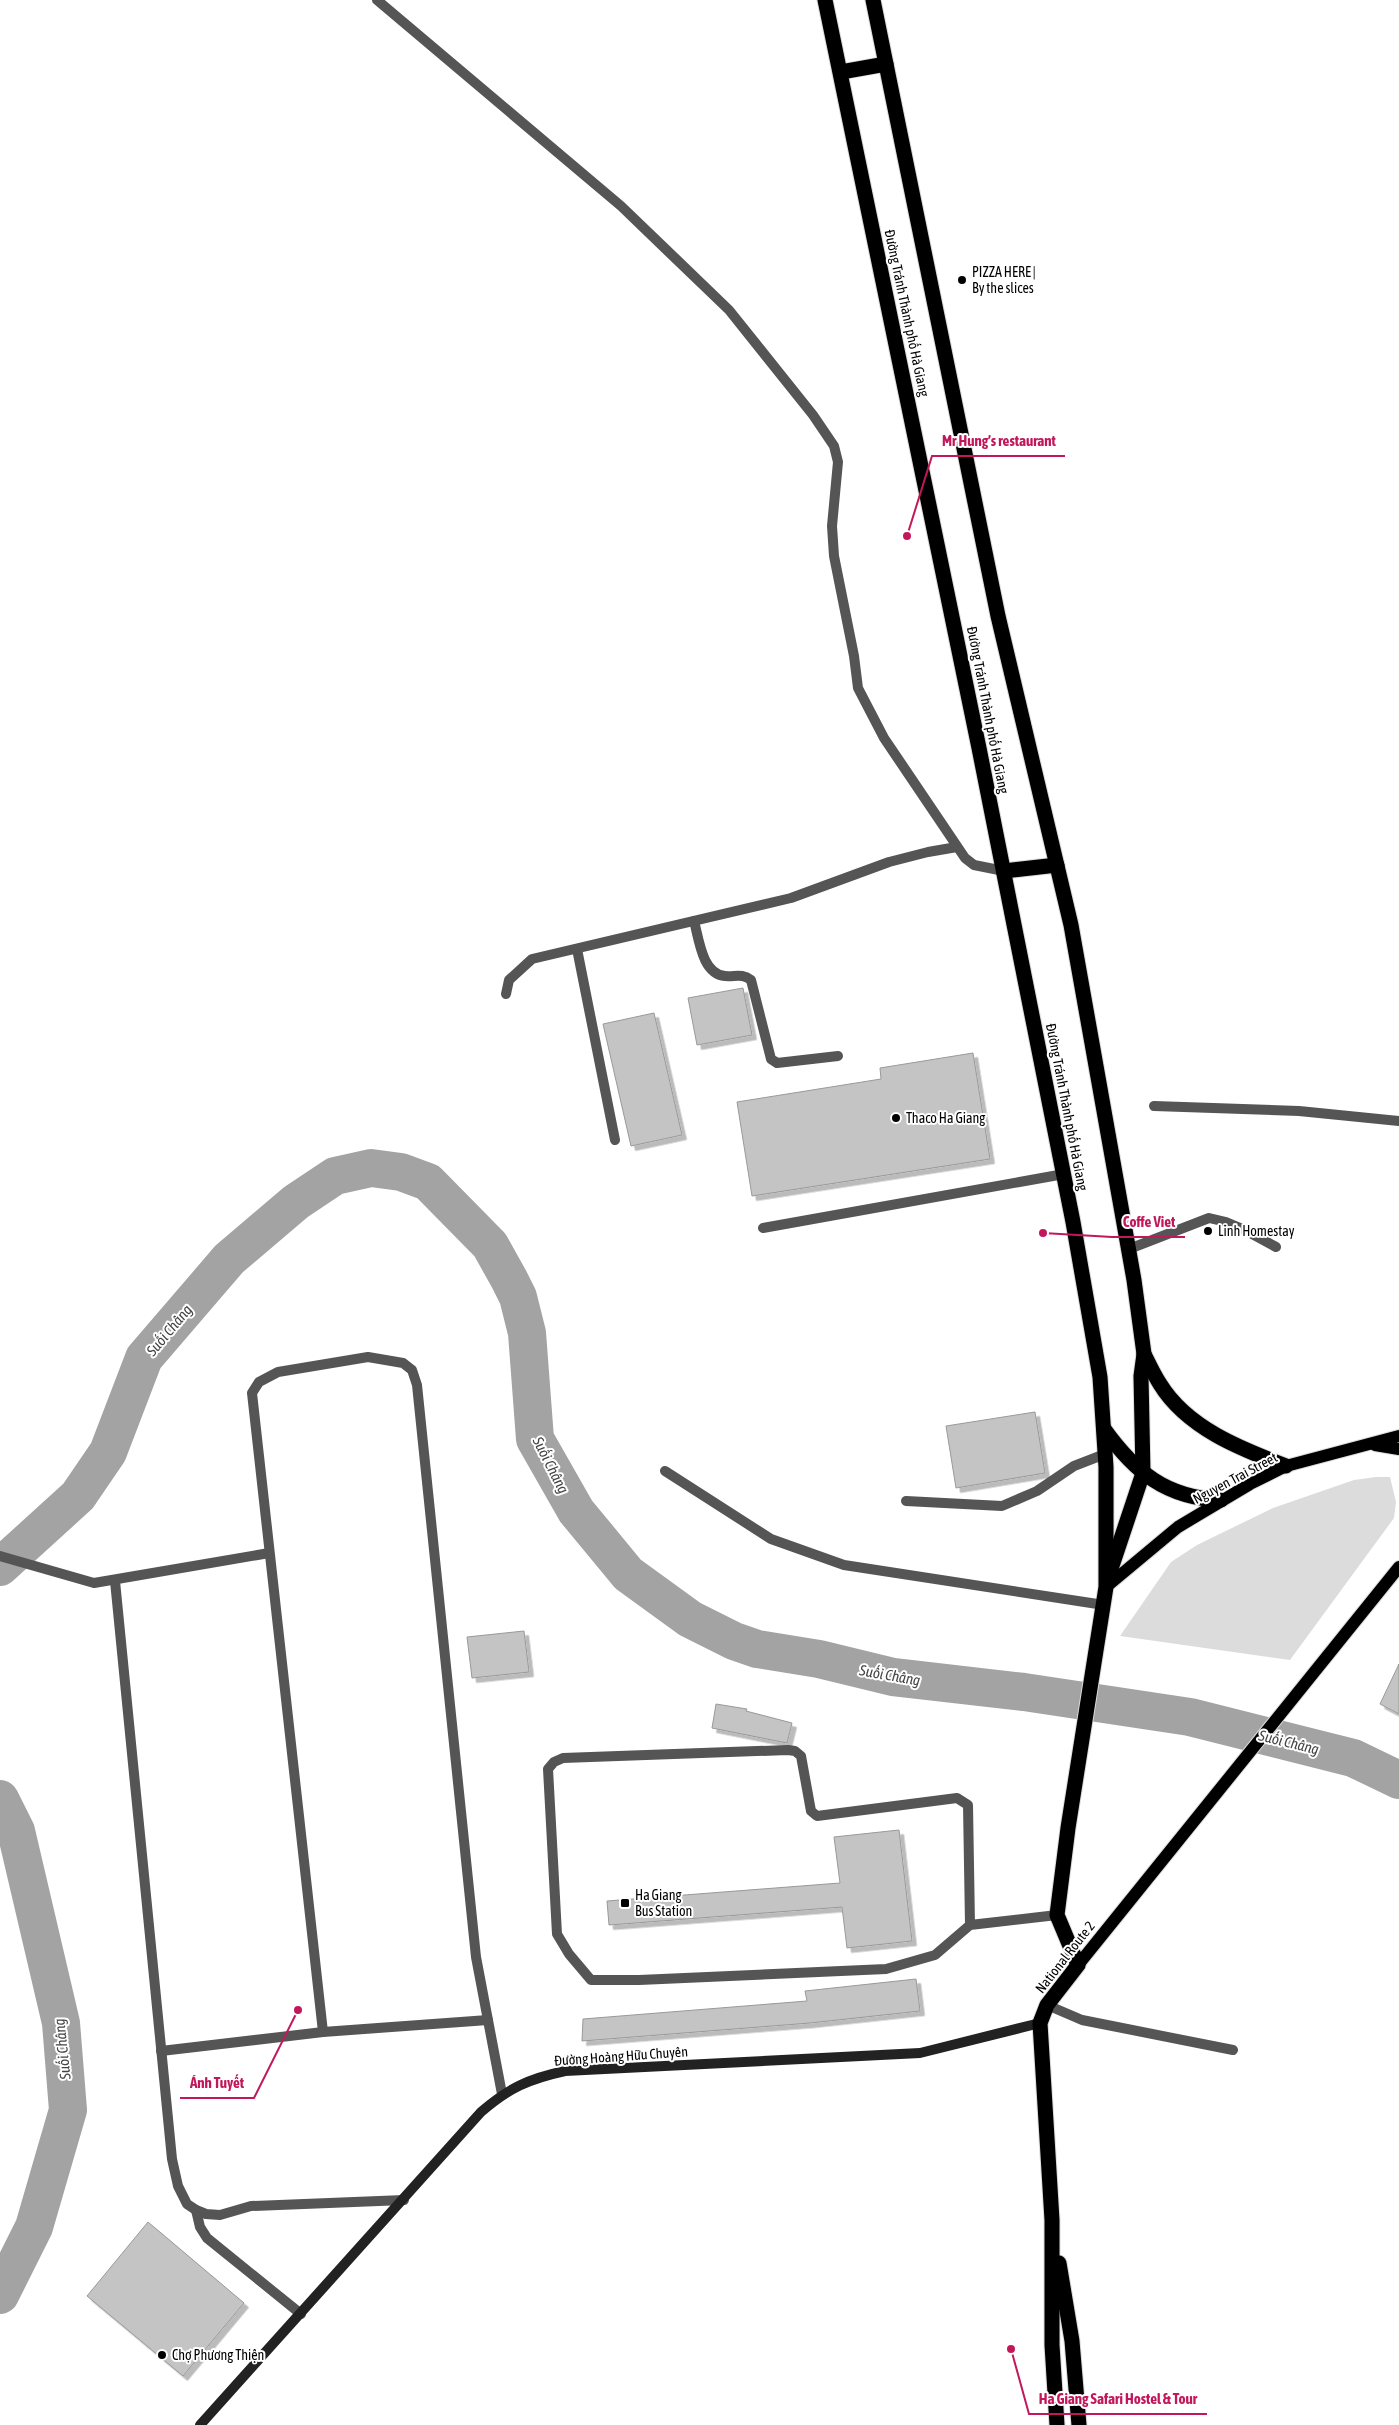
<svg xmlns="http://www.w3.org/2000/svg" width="1399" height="2425" viewBox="0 0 1399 2425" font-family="'Asap Condensed',sans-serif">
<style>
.green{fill:#dcdcdc}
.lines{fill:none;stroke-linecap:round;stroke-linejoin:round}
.river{stroke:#a3a3a3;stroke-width:38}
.building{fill:#c4c4c4;stroke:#999;filter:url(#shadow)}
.primary-casing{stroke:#dbdbdb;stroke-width:14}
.highway-casing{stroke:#dbdbdb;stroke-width:17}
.lane{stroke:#555;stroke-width:10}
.street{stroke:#555;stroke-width:10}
.secondary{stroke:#222;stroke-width:10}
.primary{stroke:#000;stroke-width:12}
.highway{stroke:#000;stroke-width:15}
.poi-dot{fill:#000;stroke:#fff;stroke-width:2}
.labels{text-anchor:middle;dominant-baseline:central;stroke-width:4;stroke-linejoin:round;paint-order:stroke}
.poi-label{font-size:14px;fill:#000;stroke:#fff;text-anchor:start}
.street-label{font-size:14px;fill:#000;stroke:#fff}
.water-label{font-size:15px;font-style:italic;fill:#444;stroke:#fff}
.leader{fill:none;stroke:#c2185b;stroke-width:2}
.callout-dot{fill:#c2185b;stroke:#fff;stroke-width:2}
.callout-label{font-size:15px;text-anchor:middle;font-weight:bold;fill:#c2185b;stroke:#fff;stroke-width:4;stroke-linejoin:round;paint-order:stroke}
</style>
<defs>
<filter id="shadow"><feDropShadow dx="4.5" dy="4.5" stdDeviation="0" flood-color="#0004"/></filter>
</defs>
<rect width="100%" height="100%" fill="#fff"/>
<path class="green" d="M1376,1477H1390L1396,1502L1394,1518L1290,1660L1120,1636L1171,1562L1197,1545L1273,1508L1354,1480Z"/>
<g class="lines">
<g class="river">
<path d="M0,1567L78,1496L108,1452L144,1358L229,1259L296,1202L335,1176L371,1168L401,1172L428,1182L490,1245L509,1279L518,1297L527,1333L535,1439L576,1511L628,1574L690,1619L734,1641L757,1649L819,1659L893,1677L1024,1692L1190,1717L1353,1758L1399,1780"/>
<path d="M0,1799L16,1831L61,2023L68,2110L34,2227L0,2295"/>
</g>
</g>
<g class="building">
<path d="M743,988L752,1035L697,1045L688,998Z"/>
<path d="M654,1013L682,1135L631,1146L603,1024Z"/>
<path d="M973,1053L990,1159L752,1196L737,1102L881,1079L880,1068Z"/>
<path d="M1035,1412L1045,1473L956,1488L946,1426Z"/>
<path d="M524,1631L529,1672L472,1678L467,1637Z"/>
<path d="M1399,1664V1714L1380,1704Z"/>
<path d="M716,1704L747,1709L746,1711L792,1723L787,1743L712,1728Z"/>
<path d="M899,1830L912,1941L847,1948L842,1907L609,1925L607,1901L840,1883L834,1837Z"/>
<path d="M916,1979L920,2011L810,2023L582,2041L583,2019L807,2001L805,1991Z"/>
<path d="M148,2222L244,2303L183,2376L87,2296Z"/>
</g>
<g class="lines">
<defs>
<g id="primary">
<path d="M1375,1445L1399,1449"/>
<path d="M1106,1587L1178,1527L1250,1484L1286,1466L1399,1436"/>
<path d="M1078,1965L1399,1567"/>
</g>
<g id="highway">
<path d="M825,0L979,748L1073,1222L1100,1377L1106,1467V1587L1068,1828L1057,1915L1078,1965L1047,2005L1040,2023L1052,2220V2345L1057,2425"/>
<path d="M873,0L998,616L1071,925L1134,1280L1144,1354L1141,1376L1143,1473L1112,1566"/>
<path d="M841,72L886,64"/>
<path d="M1004,871L1057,865"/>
<path d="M1144,1354C1149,1364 1154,1375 1160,1384C1187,1428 1241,1449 1286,1466"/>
<path d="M1104,1429C1135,1472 1166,1498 1221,1500"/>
<path d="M1059,2263L1072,2341L1079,2425"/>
</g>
</defs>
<use href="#primary" class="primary-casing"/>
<use href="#highway" class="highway-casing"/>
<g class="lane">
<path d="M694,921C699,939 702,974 725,976C735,977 742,973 751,980L771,1059L777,1063L838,1056"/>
<path d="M577,949L615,1140"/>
<path d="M506,994L509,980L532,959L791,898L889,862L928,852L957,847"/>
<path d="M763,1228L1064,1174"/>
<path d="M1129,1249L1209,1218L1226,1222L1245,1230L1276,1247"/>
<path d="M665,1471L771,1539L844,1565L1104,1605"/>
<path d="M906,1501L1002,1506L1037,1491L1074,1466L1105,1454"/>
<path d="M970,1925L968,1805L957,1798L817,1816L811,1811L801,1756L795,1751L788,1750L563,1758L554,1762L548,1769L557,1934L569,1954L591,1980H639L886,1969L935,1955L970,1925L1057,1915"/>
<path d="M1047,2005L1082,2020L1233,2050"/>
</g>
<g class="street">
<path d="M377,0L621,206L729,310L813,415L834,446L838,462L832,526L834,556L854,656L858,688L884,738L965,858L974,865L1004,871"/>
<path d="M1154,1106L1299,1111L1399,1121"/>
<path d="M0,1556L94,1583L269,1553"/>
<path d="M115,1581L172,2159L178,2186L187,2204L196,2210L206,2214L220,2215L251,2206L404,2200"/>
<path d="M323,2032L252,1393L259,1382L278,1372L368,1357L403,1363L412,1370L417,1385L476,1957L502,2094"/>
<path d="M161,2051L323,2032L488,2020"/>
<path d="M196,2210L200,2227L207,2238L301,2314"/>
</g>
<path class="secondary" d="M200,2425L481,2112C509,2088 528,2079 565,2071L920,2053L1040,2023"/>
<use href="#primary" class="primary"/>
<use href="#highway" class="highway"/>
</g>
<g class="poi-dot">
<circle cx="962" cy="280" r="5"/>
<circle cx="896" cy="1118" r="5"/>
<circle cx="1208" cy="1231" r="5"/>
<rect x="620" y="1898" width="10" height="10" rx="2.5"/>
<circle cx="162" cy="2355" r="5"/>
</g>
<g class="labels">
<g class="poi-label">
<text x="972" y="272">PIZZA HERE |<tspan x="972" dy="16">By the slices</tspan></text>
<text x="906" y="1118">Thaco Ha Giang</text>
<text x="1218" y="1231">Linh Homestay</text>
<text x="635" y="1895">Ha Giang<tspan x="635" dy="16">Bus Station</tspan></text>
<text x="172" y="2355">Chợ Phương Thiện</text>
</g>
<g class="street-label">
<text transform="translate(907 313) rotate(78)">Đường Tránh Thành phố Hà Giang</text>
<text transform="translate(988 710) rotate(79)">Đường Tránh Thành phố Hà Giang</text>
<text transform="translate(1067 1107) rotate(79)">Đường Tránh Thành phố Hà Giang</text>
<text transform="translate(1235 1478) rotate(-28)">Nguyen Trai Street</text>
<text transform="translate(1065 1957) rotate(-52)">National Route 2</text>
<text transform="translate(621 2056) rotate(-4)">Đường Hoàng Hữu Chuyên</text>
</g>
<g class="water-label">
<text transform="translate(169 1330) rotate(-50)">Suối Châng</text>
<text transform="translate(551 1465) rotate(63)">Suối Châng</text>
<text transform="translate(890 1675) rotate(10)">Suối Châng</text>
<text transform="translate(1289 1742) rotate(14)">Suối Châng</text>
<text transform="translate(62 2049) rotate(-96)">Suối Châng</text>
</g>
</g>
<path class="leader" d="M907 536L932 456H1065M1043 1233L1112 1237H1185M298 2010L254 2098H180M1011 2349L1029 2414H1207"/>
<g class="callout-dot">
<circle cx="907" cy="536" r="5"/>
<circle cx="1043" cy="1233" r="5"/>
<circle cx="298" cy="2010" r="5"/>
<circle cx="1011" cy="2349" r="5"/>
</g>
<g class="callout-label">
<text x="999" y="446">Mr Hung’s restaurant</text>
<text x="1149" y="1227">Coffe Viet</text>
<text x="217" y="2088">Ánh Tuyết</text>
<text x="1118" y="2404">Ha Giang Safari Hostel &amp; Tour</text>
</g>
</svg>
